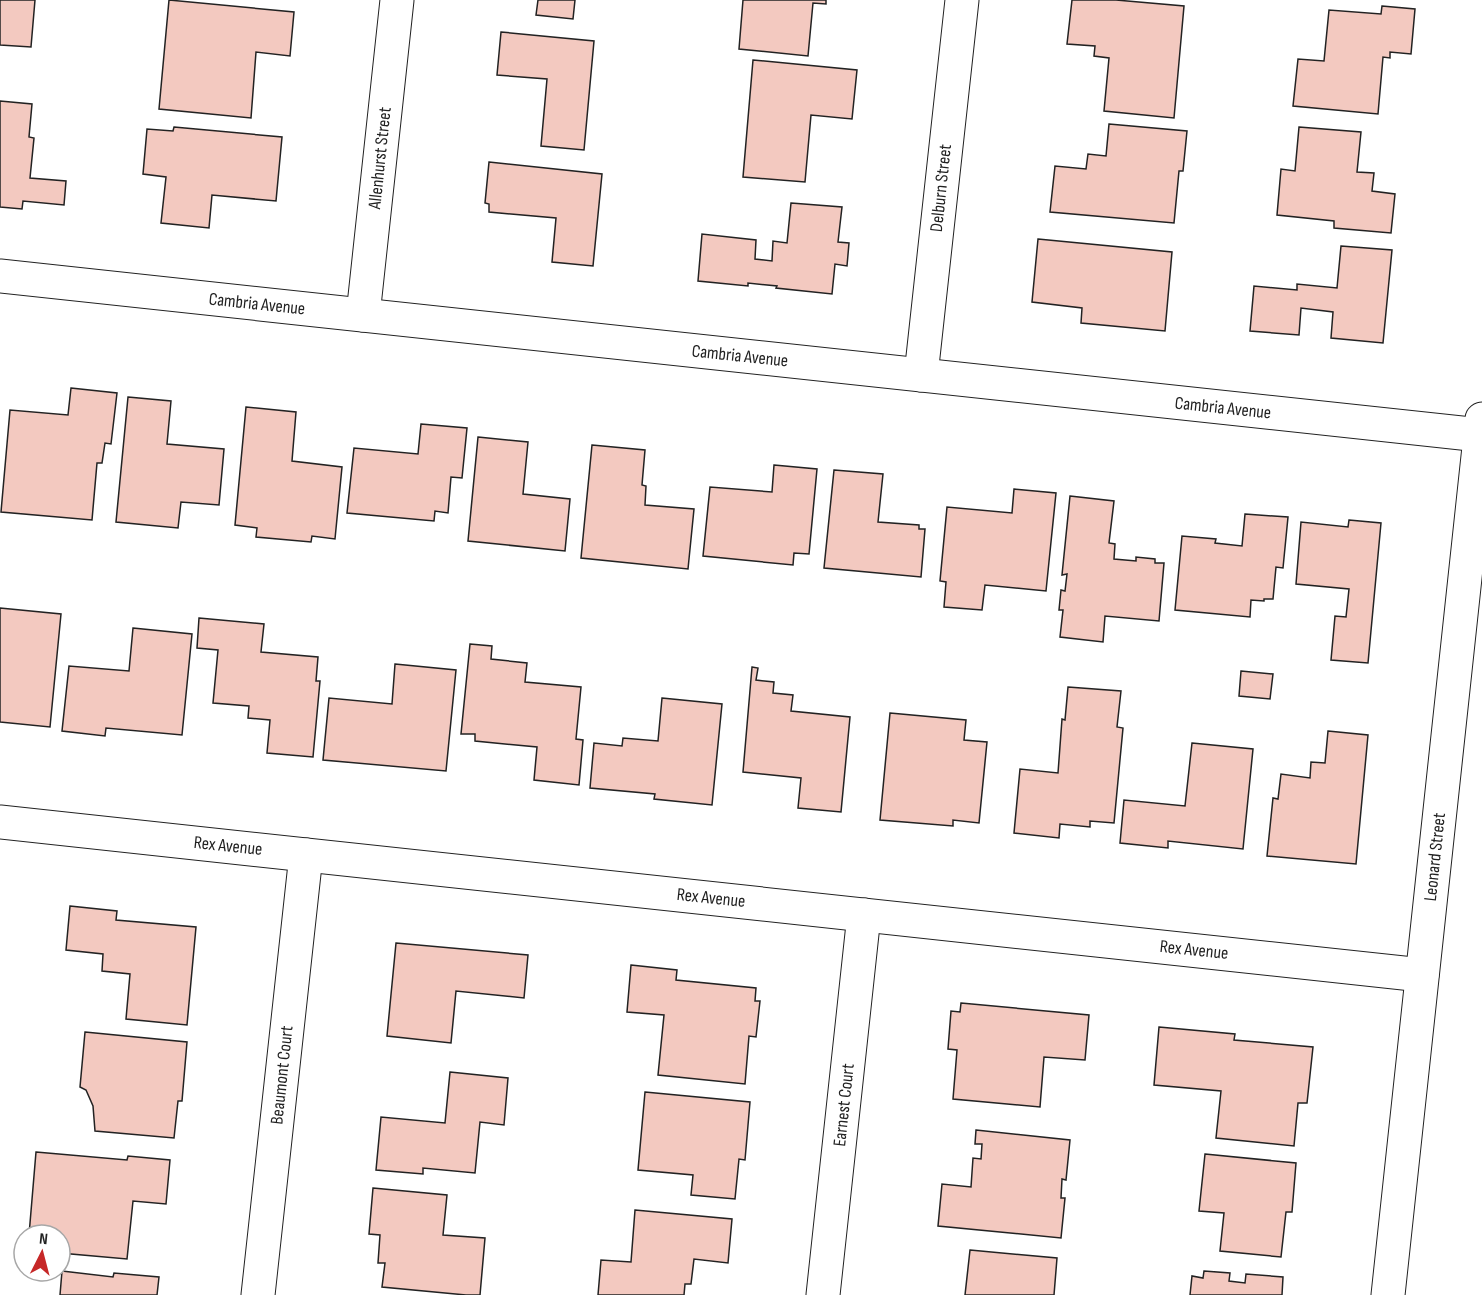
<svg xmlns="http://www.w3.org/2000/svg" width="1482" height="1295" viewBox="0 0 1482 1295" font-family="'Sofia Sans Condensed',sans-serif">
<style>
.building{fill:#f3c9c0;stroke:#222;stroke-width:1.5}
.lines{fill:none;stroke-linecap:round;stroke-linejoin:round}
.minor-casing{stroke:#222;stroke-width:35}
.minor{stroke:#fff;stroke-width:33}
.labels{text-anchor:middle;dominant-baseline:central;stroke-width:4.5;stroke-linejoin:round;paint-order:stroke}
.street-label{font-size:18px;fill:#222;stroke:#fff}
</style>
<rect width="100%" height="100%" fill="#fff"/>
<g class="building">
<path d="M0,0H35L31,47L0,45Z"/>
<path d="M169,0L294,12L290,56L256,52L251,118L159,109Z"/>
<path d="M538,0H575L573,19L536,15Z"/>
<path d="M743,0H826V4L813,3L808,56L739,49Z"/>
<path d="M1072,0H1116L1184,6L1174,118L1104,111L1109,58L1094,56L1095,46L1067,44Z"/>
<path d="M1382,6L1415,9L1411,54L1390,52V58L1383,57L1378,114L1293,106L1298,59L1324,61L1329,10L1381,14Z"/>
<path d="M501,32L594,41L584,150L541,146L547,79L497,75Z"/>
<path d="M753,60L857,70L852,119L811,115L805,182L743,177Z"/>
<path d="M0,101L32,104L29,137L34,138L30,178L66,181L64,205L23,201L22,209L0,207Z"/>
<path d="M1109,124L1187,131L1183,171H1179L1174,223L1050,212L1055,166L1086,169L1088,154L1106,156Z"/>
<path d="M174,127L282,137L276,201L212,195L209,228L161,223L166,177L143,174L147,129L173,131Z"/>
<path d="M1299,127L1361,132L1357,172L1374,173L1372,191L1395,194L1391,233L1334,228V221L1277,215L1281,169L1295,171Z"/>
<path d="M489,162L602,174L593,266L552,262L556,218L489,212V204L485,203Z"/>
<path d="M791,203L842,207L838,242L849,243L847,266L835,264L832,294L776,288L777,286L748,283V286L698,281L702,234L756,240L755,259L772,261L773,241L787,243Z"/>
<path d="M1038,239L1172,252L1165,331L1081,323L1082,308L1032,302Z"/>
<path d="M1341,246L1392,250L1383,343L1331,338L1333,312L1301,308L1299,335L1250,331L1254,286L1297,290V284L1337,288Z"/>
<path d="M71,388L117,393L111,444L105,443L102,463H97L92,520L1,512L10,410L68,415Z"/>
<path d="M128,397L171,401L167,444L224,449L219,505L181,502L178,528L116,522Z"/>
<path d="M246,407L296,412L292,461L342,467L335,539L312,536L311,542L256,537L257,528L235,525Z"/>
<path d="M421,424L467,428L462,478L451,477L448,513L435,511L434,521L347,513L354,448L418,454Z"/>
<path d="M478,437L528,442L523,494L570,499L565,551L468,541Z"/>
<path d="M592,445L645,450L642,485L646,486L645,505L694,509L688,569L581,558Z"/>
<path d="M774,465L817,469L809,554L794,553L793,565L703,556L710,487L772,492Z"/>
<path d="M834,470L883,474L878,522L919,525V529H925L921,577L824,568Z"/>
<path d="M1014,489L1056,493L1046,591L985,585L982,610L944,607L946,582L940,581L947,507L1012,513Z"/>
<path d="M1070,496L1114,501L1109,543L1115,544L1114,559L1136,561V557L1155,559V563H1164L1159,621L1105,616L1103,642L1060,637L1063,610H1059L1061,590L1065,591L1067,574L1062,575Z"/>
<path d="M1245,514L1288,517L1283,568L1276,567L1273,599H1264V601L1251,600L1250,617L1175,610L1182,536L1216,539L1215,543L1242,546Z"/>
<path d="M1349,520L1381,523L1368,663L1331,660L1335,616L1346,617L1349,589L1296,584L1301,522L1348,527Z"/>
<path d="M0,608L61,614L50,727L0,722Z"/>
<path d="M199,618L264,624L261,652L318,657L316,681H320L313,757L267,753L270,720L248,718L249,706L213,703L218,650L197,648Z"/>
<path d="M133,628L192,634L182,735L106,728L105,736L62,731L69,666L129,671Z"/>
<path d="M470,644L492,646L491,659L527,663L525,682L581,687L576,739L583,740L579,785L534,780L537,747L475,741V734H461Z"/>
<path d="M395,664L456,670L446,771L323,760L329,698L392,704Z"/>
<path d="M752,667L758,668L756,680L774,682L773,693L793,695L791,711L850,717L841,812L798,808L801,778L743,772Z"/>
<path d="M1241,671L1273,674L1270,699L1239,696Z"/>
<path d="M1068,687L1121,691L1117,727L1123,728L1114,823L1090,821V827L1060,824L1059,838L1014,833L1020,769L1058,773L1062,719L1065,720Z"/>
<path d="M662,698L722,704L712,805L654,799L655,794L590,788L594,743L622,746L623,738L658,741Z"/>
<path d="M890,713L966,720L964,740L987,742L979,823L953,820V826L880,820Z"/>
<path d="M1328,731L1368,735L1356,864L1267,856L1273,798L1278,799L1281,774L1310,778L1311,762L1325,763Z"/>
<path d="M1192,743L1253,749L1243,849L1168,841V848L1120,843L1124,800L1185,806Z"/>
<path d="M70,906L117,911L116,920L196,927L187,1025L126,1019L130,974L102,971L103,954L66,950Z"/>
<path d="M396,943L528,955L524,998L456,991L451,1043L387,1036Z"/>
<path d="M631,965L677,970L676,980L756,988L755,1001H760L756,1037L749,1036L745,1084L658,1075L664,1015L627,1012Z"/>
<path d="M961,1003L1089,1015L1085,1060L1044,1057L1040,1107L953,1099L957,1050L948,1049L951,1011L960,1012Z"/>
<path d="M1159,1027L1235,1034L1234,1040L1313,1047L1307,1103H1298L1294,1146L1216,1138L1221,1091L1154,1085Z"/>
<path d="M85,1032L187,1042L182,1101H178L174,1138L95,1131L93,1106L86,1090L80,1087Z"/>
<path d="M450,1072L508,1078L504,1125L480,1122L475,1173L423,1168V1174L376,1170L381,1117L445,1123Z"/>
<path d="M645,1092L750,1102L745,1160L739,1159L735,1199L691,1195L693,1175L638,1170Z"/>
<path d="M976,1130L1070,1140L1066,1180L1062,1179L1061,1198H1065L1061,1238L938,1226L942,1184L971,1187L973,1158L981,1159L982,1144H975Z"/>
<path d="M36,1152L127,1160L128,1156L170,1160L166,1204L133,1201L127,1259L60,1253V1235H29Z"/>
<path d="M1205,1154L1296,1163L1292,1212H1286L1281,1257L1220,1251L1224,1213L1199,1211Z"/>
<path d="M373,1188L447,1195L443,1235L485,1238L480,1295H466L382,1287L385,1263H378L380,1235L369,1234Z"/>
<path d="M635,1210L732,1219L728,1263L694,1259L691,1284H685L684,1295H598L601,1260L631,1262Z"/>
<path d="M970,1250L1057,1258L1054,1295H965Z"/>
<path d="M62,1271L113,1277L114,1273L159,1277L157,1295H60Z"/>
<path d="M1204,1271L1230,1273L1229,1281L1245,1283L1246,1274L1283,1277L1282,1295H1190L1192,1276L1203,1278Z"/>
</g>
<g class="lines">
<defs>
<g id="minor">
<path d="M0,276L1480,435"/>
<path d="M363,315L397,0"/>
<path d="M921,375L962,0"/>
<path d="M0,822L1422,975"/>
<path d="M258,1295L306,855"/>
<path d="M823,1295L864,915"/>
<path d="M1388,1295L1482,419"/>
</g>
</defs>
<use href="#minor" class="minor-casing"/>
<use href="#minor" class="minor"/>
</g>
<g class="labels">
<g class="street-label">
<text transform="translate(380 158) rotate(-84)">Allenhurst Street</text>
<text transform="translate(941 188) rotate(-84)">Delburn Street</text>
<text transform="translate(257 304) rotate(6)">Cambria Avenue</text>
<text transform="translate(740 356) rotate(6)">Cambria Avenue</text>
<text transform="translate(1223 408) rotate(6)">Cambria Avenue</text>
<text transform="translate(228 846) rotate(6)">Rex Avenue</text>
<text transform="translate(1435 857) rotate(-84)">Leonard Street</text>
<text transform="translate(711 898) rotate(6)">Rex Avenue</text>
<text transform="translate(1194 950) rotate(6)">Rex Avenue</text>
<text transform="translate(282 1075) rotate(-84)">Beaumont Court</text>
<text transform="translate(844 1105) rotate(-84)">Earnest Court</text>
</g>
</g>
<g transform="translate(42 1253) rotate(6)"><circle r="28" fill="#ffffff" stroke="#a7a7a7" stroke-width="1.5"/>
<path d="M0-4.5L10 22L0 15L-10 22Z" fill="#c62828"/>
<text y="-9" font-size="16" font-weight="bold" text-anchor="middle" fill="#222222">N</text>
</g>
</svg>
